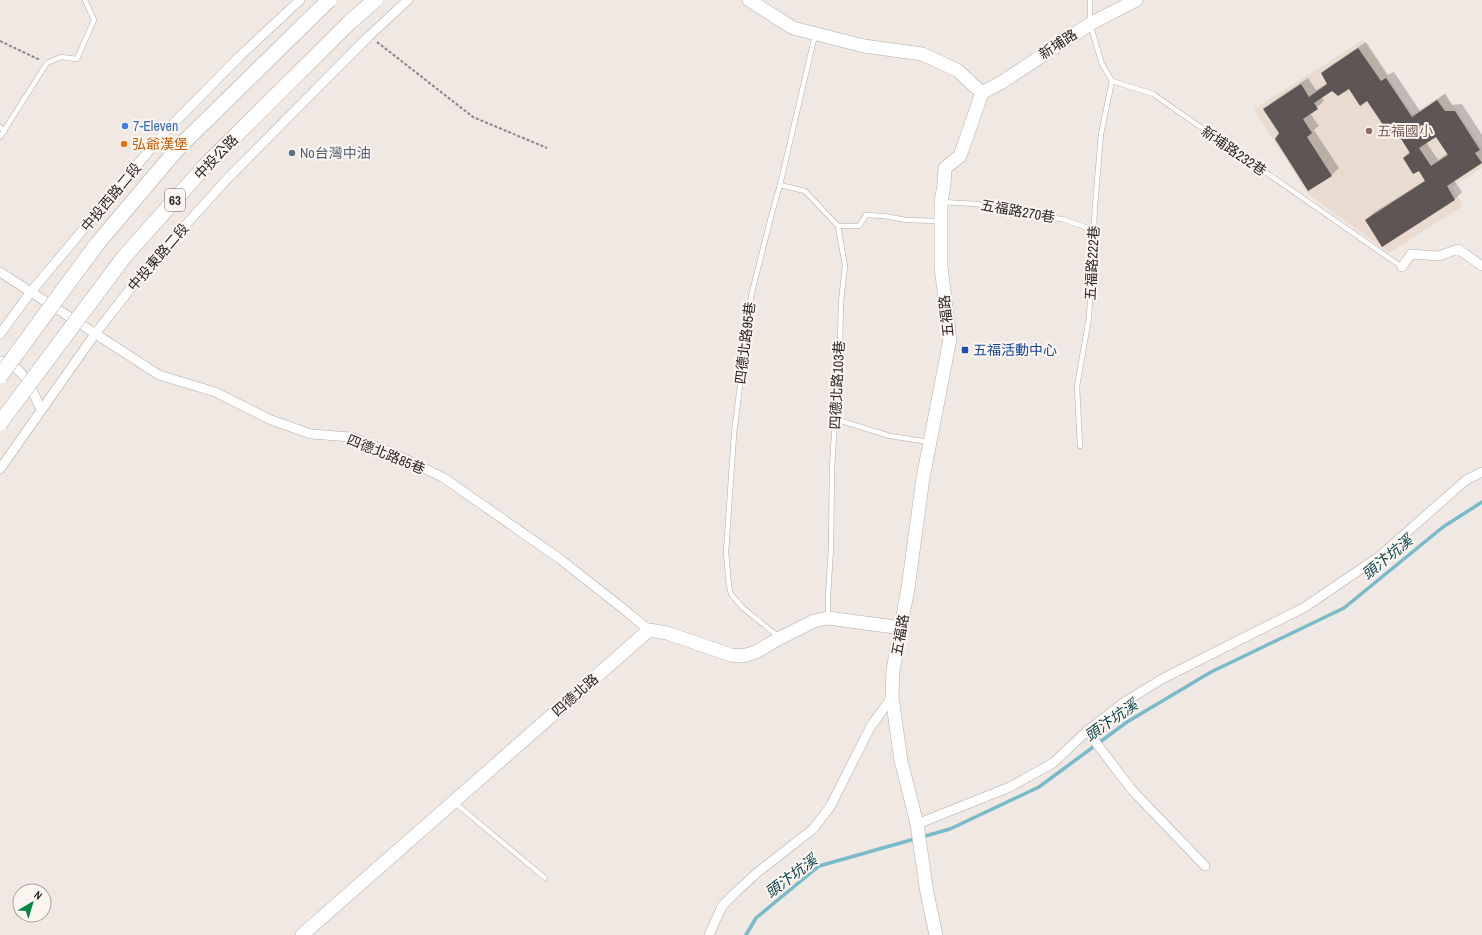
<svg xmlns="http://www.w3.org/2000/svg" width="1482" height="935" viewBox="0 0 1482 935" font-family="'Archivo Narrow','Noto Sans TC',sans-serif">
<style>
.built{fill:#e9dbd0}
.shadow{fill:#0003;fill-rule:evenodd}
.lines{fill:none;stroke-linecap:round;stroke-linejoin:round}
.stream{stroke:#78bac9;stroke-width:3.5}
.building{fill:#5e5655;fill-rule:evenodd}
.lane-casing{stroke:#b3ada7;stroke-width:5.5}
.street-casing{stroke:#b3ada7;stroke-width:10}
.secondary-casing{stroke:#b3ada7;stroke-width:14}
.path{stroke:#8a8581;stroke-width:2;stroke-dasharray:3 2;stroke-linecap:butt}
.lane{stroke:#fff;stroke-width:4.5}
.street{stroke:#fff;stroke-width:9}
.secondary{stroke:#fff;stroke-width:13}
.primary-bridge-casing{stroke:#b3ada7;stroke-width:16;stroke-linecap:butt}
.primary-bridge{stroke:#fff;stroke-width:15}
.shop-dot{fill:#3f7fe0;stroke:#fdf6f0;stroke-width:1.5}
.education-dot{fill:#8d6e63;stroke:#fdf6f0;stroke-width:1.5}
.food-dot{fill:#e8710a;stroke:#fdf6f0;stroke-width:1.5}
.service-dot{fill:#5c6f8a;stroke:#fdf6f0;stroke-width:1.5}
.transit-dot{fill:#1a4fb4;stroke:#fdf6f0;stroke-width:1.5}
.labels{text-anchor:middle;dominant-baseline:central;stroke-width:4;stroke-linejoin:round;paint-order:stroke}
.shield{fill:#fdf6f0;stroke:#696562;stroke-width:1}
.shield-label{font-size:13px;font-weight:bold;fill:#292725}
.street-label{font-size:14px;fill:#292725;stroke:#fdf6f0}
.shop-label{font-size:14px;fill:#366cbe;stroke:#fdf6f0;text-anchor:start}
.education-label{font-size:14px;fill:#785e54;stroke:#fdf6f0;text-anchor:start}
.food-label{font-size:14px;fill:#c56008;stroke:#fdf6f0;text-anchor:start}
.service-label{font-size:14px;fill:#4e5e75;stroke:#fdf6f0;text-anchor:start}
.transit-label{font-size:14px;fill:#164399;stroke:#fdf6f0;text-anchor:start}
.water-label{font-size:15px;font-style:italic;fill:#003e49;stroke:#fdf6f0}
</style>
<rect width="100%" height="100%" fill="#f0e8e3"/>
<path class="built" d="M1363,40L1412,114L1445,93L1482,148V168L1452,187L1463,206L1389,253L1307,193L1254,109Z"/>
<path class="shadow" d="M1366,42L1388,75L1394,72L1420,111L1445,94L1452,105L1462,104L1482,135V162L1454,180L1462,192L1455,199L1382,246L1366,220L1373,213L1426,180L1419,169L1404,158L1410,151L1396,129L1368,100L1350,87L1332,90L1322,97L1324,101L1310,113L1319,126L1314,130L1339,168L1332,175L1309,190L1280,133L1264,110L1271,103L1308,78L1316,90L1328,83L1322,74L1329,67ZM1436,135L1448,153L1438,160L1426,142Z"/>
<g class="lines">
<path class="stream" d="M746,935L756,918L819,866L950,829L1039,787L1127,722L1211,672L1344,608L1443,527L1482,502"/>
</g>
<path class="building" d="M1358,48L1381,81L1386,78L1412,117L1437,100L1445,111H1455L1480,150L1475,153L1482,163L1447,186L1455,200L1382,247L1365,220L1425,181L1419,171L1413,174L1403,158L1410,153L1396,131L1390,135L1367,101L1360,106L1349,89L1338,96L1332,91L1314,103L1318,109L1303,119L1312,133L1307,137L1332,176L1308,191L1275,139L1279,133L1263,109L1301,84L1309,97L1327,84L1321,73ZM1436,137L1448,155L1431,166L1419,148Z"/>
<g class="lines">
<defs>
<g id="lane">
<path d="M1090,0V24L1102,64L1112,81L1153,94L1402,267"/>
<path d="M0,127L5,131"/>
<path d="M0,137L47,63L61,57L77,59L94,20L85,0"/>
<path d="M780,185L805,191L838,226L845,266L841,302L840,345L836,389L838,407L835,419L832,468L831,548L828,596V616"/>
<path d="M942,202L977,204L1004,211L1062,219L1094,230"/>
<path d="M838,226H859L866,215L884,216L906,220L939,221"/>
<path d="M835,419L890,436L929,442"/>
<path d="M1080,446L1077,386L1089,318L1095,206L1101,134L1112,81"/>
<path d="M779,637L743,608L731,594L729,586L726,552L734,434L751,296L772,213L780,185L815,35"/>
<path d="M455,803L545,878"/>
</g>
<g id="street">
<path d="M1402,267L1411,254L1439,256L1458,249L1482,266"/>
<path d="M0,272L159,375L215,392L271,420L311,434L351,437L397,455L444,478L560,559L621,607L649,630"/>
<path d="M0,334L30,293L164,133L240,56L300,0"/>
<path d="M0,361C24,365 33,391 41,410"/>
<path d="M0,469L95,334L145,270L228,178L369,36L408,0"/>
<path d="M1087,731L1132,790L1205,866"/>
<path d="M917,824L1010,787L1053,763L1087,731L1123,703L1162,679L1305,607L1380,556L1466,480L1482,472"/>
<path d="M709,935L722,906L737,891L758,872L813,829L830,807L871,726L892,697"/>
</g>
<g id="secondary">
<path d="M749,0L793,28L864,46L922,54L957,70L982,93"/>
<path d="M982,93L1002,82L1090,24L1136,0"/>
<path d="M302,935L649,630L667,633L731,655L743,656L756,652L780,638L814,621L828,618L902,628"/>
<path d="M936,935L927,893L917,824L901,761L892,697L893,670L908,588L923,478L950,339L941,267V202L944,185L945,168L960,156L982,93"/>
</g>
</defs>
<use href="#lane" class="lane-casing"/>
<use href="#street" class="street-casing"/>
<use href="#secondary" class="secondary-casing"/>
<g class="path">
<path d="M0,41L40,60"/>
<path d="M377,42L473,117L547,148"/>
</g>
<use href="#lane" class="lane"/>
<use href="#street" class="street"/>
<use href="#secondary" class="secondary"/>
<defs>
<g id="primary-bridge">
<path d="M0,376L97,244L179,147L329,0"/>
<path d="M0,423L124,257L206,165L350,22L375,0"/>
</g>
</defs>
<use href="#primary-bridge" class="primary-bridge-casing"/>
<use href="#primary-bridge" class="primary-bridge"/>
</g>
<circle class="shop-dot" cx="125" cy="126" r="4"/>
<circle class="education-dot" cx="1369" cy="131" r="4"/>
<circle class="food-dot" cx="124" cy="144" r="4"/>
<circle class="service-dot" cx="292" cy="153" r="4"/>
<rect class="transit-dot" x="961" y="346" width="8" height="8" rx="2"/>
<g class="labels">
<rect class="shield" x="165" y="189" width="20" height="22" rx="3"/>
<g class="shield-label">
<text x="175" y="200">63</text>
</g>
<g class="street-label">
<text transform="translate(1058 44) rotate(-33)">新埔路</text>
<text transform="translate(1234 151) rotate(35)">新埔路232巷</text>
<text transform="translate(216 157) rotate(-46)">中投公路</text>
<text transform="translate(111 197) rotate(-50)">中投西路二段</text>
<text transform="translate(1018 211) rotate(10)">五福路270巷</text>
<text transform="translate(158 257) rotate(-49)">中投東路二段</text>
<text transform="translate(1092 263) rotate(-87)">五福路222巷</text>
<text transform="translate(946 316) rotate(-96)">五福路</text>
<text transform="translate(745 343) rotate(-83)">四德北路95巷</text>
<text transform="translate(837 385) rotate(-87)">四德北路103巷</text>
<text transform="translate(386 454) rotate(22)">四德北路85巷</text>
<text transform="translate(900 635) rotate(-80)">五福路</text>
<text transform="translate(575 695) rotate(-41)">四德北路</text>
</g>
<g class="shop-label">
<text x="133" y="126">7-Eleven</text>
</g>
<g class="education-label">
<text x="1377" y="131">五福國小</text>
</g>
<g class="food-label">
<text x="132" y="144">弘爺漢堡</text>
</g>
<g class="service-label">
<text x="300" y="153">No台灣中油</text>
</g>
<g class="transit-label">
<text x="973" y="350">五福活動中心</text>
</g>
<g class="water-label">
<text transform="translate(1387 557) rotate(-39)">頭汴坑溪</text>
<text transform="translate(1111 720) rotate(-35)">頭汴坑溪</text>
<text transform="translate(791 876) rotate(-37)">頭汴坑溪</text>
</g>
</g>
<g transform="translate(32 903) rotate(38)"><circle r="19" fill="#fdf6f0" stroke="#a8a39f"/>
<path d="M0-3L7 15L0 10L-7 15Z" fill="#008743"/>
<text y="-6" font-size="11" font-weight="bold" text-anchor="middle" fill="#292725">N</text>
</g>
</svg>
